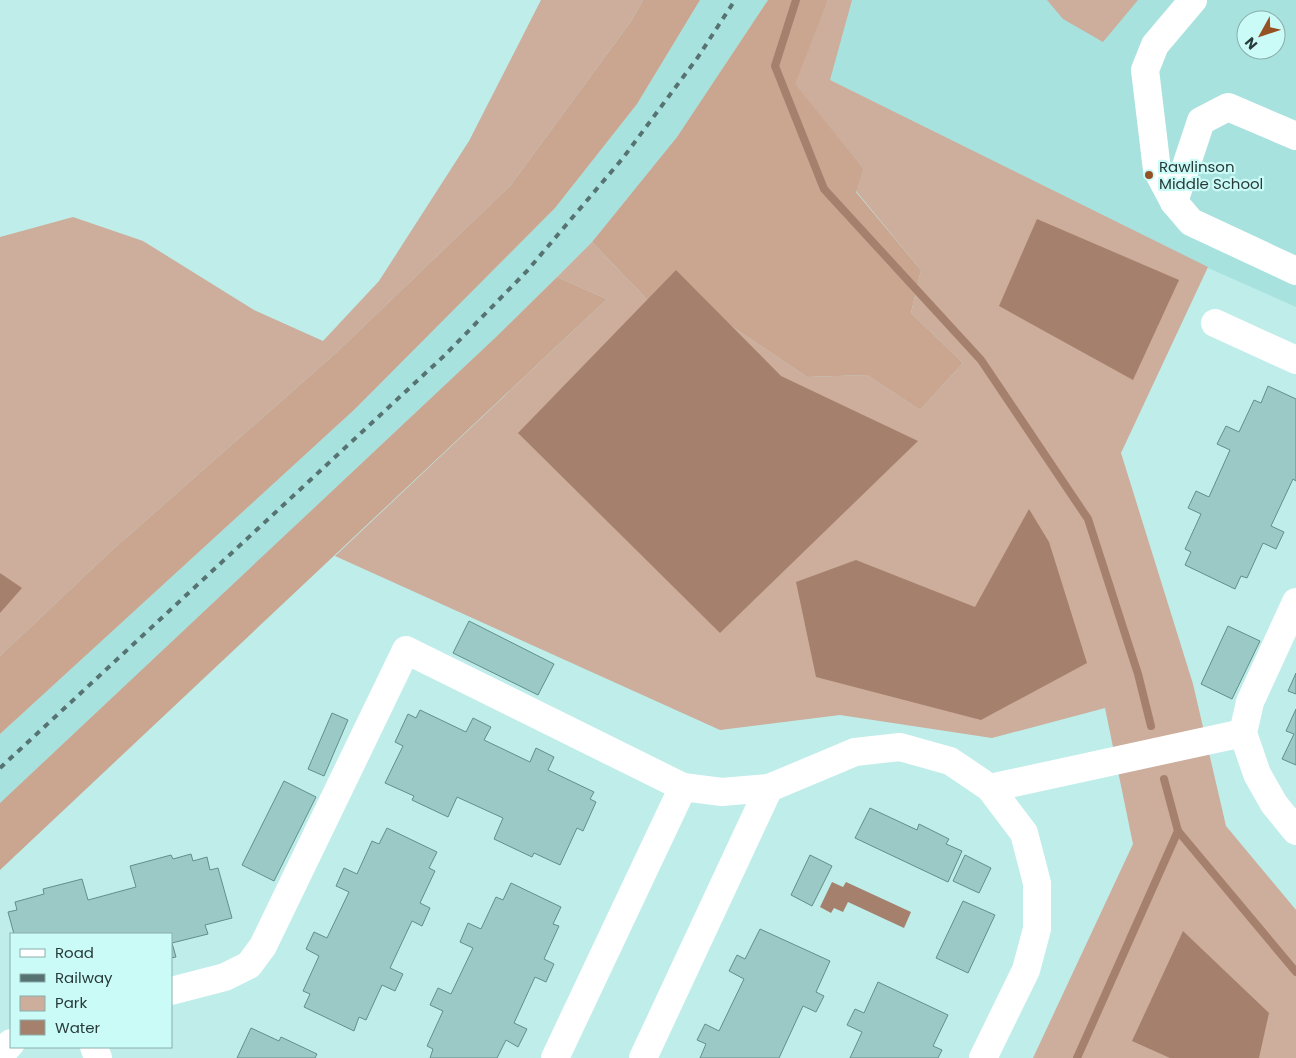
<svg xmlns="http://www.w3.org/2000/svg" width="1296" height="1058" viewBox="0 0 1296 1058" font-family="Poppins,sans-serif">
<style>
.built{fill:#a8e2de;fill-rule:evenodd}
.green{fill:#cdad9b}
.forest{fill:#caa590}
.water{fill:#a5816d}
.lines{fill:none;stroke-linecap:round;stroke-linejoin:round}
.stream{stroke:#a5816d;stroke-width:8}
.building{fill:#9ac9c6;stroke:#628f8c}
.minor{stroke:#fff;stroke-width:28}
.rail{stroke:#577371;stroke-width:4;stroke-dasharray:6 6;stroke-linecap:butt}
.poi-dot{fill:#955024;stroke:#cbfbf7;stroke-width:2}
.labels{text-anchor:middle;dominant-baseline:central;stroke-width:4.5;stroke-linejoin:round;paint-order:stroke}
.poi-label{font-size:15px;fill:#283b3a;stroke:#cbfbf7;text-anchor:start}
</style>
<rect width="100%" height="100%" fill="#beedea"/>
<g class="built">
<path d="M700,0H768L677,137L592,242L496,337L0,803V734L355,409L555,208L637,104Z"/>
<path d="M828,0H1296V307L794,84ZM1246,20H1276V50H1246Z"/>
</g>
<g class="green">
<path d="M541,0H643L632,20L510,186L337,352L110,552L0,656V237L73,217L143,241L254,310L323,341L379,281L469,141Z"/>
<path d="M828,0H852L830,80L1208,267L1121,453L1193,684L1226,826L1296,910V1058H1033L1133,844L1105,708L992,738L840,715L720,730L335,556L607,299L557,277L592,242L659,312L688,297L807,377L867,375L920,410L963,363L911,313L921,270L856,191L864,169L794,84Z"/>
<path d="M1047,0H1138L1103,42L1063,19Z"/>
</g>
<g class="forest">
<path d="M643,0H700L637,104L555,208L355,409L0,734V656L110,552L337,352L510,186L632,20Z"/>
<path d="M768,0H828L795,84L864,169L856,192L921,270L911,313L963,363L920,410L867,375L807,377L688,297L659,312L592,242L677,137Z"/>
<path d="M557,277L607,299L0,870V803L496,337Z"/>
</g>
<g class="water">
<path d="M1037,219L1179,280L1133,380L999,306Z"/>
<path d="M676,270L781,376L918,441L720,633L518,433Z"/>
<path d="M1029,509L1049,542L1087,663L981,720L816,677L796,582L856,560L975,607Z"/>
<path d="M0,573L22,588L0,613Z"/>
<path d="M832,882L843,887L846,882L911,912L904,928L848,902L843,912L834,908L831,913L820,907Z"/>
<path d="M1183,931L1269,1013L1259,1058H1170L1132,1041Z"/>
</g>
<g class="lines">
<g class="stream">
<path d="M796,0L775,66L824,189L981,360L1088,519L1138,674L1151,726"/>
<path d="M1164,779L1178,831L1296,972"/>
<path d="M1077,1058L1178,831"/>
</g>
</g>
<g class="building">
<path d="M1268,386L1296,399V481L1293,479L1271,526L1284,532L1276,549L1263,543L1247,578L1241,576L1235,589L1185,565L1191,552L1185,549L1201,514L1188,508L1196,491L1209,497L1230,450L1217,444L1226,426L1239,432L1254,400L1261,403Z"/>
<path d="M469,621L554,664L538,695L453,653Z"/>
<path d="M1228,626L1260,641L1232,699L1201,684Z"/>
<path d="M1296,673V694L1288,691Z"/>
<path d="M1296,709V765L1282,759L1294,734L1286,731Z"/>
<path d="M420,710L466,732L473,718L491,727L484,740L530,762L536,748L554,757L548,770L594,792L590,799L596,802L583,831L577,828L560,865L534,853L532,857L494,839L503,818L457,797L448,817L412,800L414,796L385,783L403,746L395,742L408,714L416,718Z"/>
<path d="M332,713L348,720L324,776L308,769Z"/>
<path d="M284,781L316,797L274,881L242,865Z"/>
<path d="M870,808L917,830L919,824L949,839L946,844L962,851L948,882L855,838Z"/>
<path d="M387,828L437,852L429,868L435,871L420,903L430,908L422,926L412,921L390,968L403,974L395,991L382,985L366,1020L359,1017L354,1031L304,1007L310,994L303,991L319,956L306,949L314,932L327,938L349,892L336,886L344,868L357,874L372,841L379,844Z"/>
<path d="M191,854L193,861L207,857L210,870L218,868L232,918L205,925L208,934L172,943L176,957L171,958V934H14L8,912L17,910L15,902L44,894L43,889L82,879L88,900L136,887L130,866L171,855L173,859Z"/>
<path d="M810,855L832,866L812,906L791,895Z"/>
<path d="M965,855L991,868L979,893L953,881Z"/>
<path d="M511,883L561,907L553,924L559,926L544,959L554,964L546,982L535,977L514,1023L527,1029L518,1047L506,1040L497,1058H430L433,1049L427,1046L443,1011L430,1005L438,988L451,994L473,948L460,942L468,923L481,929L496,897L503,900Z"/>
<path d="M963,901L995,915L968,973L936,958Z"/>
<path d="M760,929L830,961L816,992L824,996L816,1012L803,1006L779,1058H700L706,1044L697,1040L705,1024L719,1031L744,979L729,971L737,955L745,959Z"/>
<path d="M878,982L948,1015L933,1046L942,1050L938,1058H850L862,1032L847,1025L855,1009L864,1013Z"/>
<path d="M251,1028L279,1041L281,1037L317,1054L315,1058H237Z"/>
</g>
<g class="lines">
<g class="minor">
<path d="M1193,0L1155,45L1145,70L1157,170L1174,202L1191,222L1296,271"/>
<path d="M1174,202L1201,121L1228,107L1296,136"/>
<path d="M1215,323L1296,360"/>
<path d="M1296,602L1250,702L1243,733L1257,774L1274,804L1296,831"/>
<path d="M990,788L1243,733"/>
<path d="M171,991L225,977L249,965L263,946L406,650L683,787L722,792L769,788L855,752L900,747L950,761L990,788L1024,833L1037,883V929L1026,970L983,1058"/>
<path d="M94,1047L98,1058"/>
<path d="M0,1055L11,1043"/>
<path d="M555,1058L683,787"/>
<path d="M643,1058L769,788"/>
</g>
<path class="rail" d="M0,768L445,355L527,271L623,158L698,57L735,0"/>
</g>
<circle class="poi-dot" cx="1149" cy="175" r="5"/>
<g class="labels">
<g class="poi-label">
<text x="1159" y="166">Rawlinson<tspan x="1159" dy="17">Middle School</tspan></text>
</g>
</g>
<rect x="10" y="933" width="162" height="115" fill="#cbfbf7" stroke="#8aaeab"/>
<rect x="20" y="949" width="25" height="8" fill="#ffffff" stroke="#8aaeab"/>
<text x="55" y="958" font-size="15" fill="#283b3a">Road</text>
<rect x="20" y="974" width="25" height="8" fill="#577371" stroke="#8aaeab"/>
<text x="55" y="983" font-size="15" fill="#283b3a">Railway</text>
<rect x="20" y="996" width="25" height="15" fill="#cdad9b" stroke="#8aaeab"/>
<text x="55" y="1008" font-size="15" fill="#283b3a">Park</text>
<rect x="20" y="1020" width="25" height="15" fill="#a5816d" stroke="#8aaeab"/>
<text x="55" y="1033" font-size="15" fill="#283b3a">Water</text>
<g transform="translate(1261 35) rotate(230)"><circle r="24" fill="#cbfbf7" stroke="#8aaeab"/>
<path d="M0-4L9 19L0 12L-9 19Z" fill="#955024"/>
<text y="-8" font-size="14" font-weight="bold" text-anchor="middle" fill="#283b3a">N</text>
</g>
</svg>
